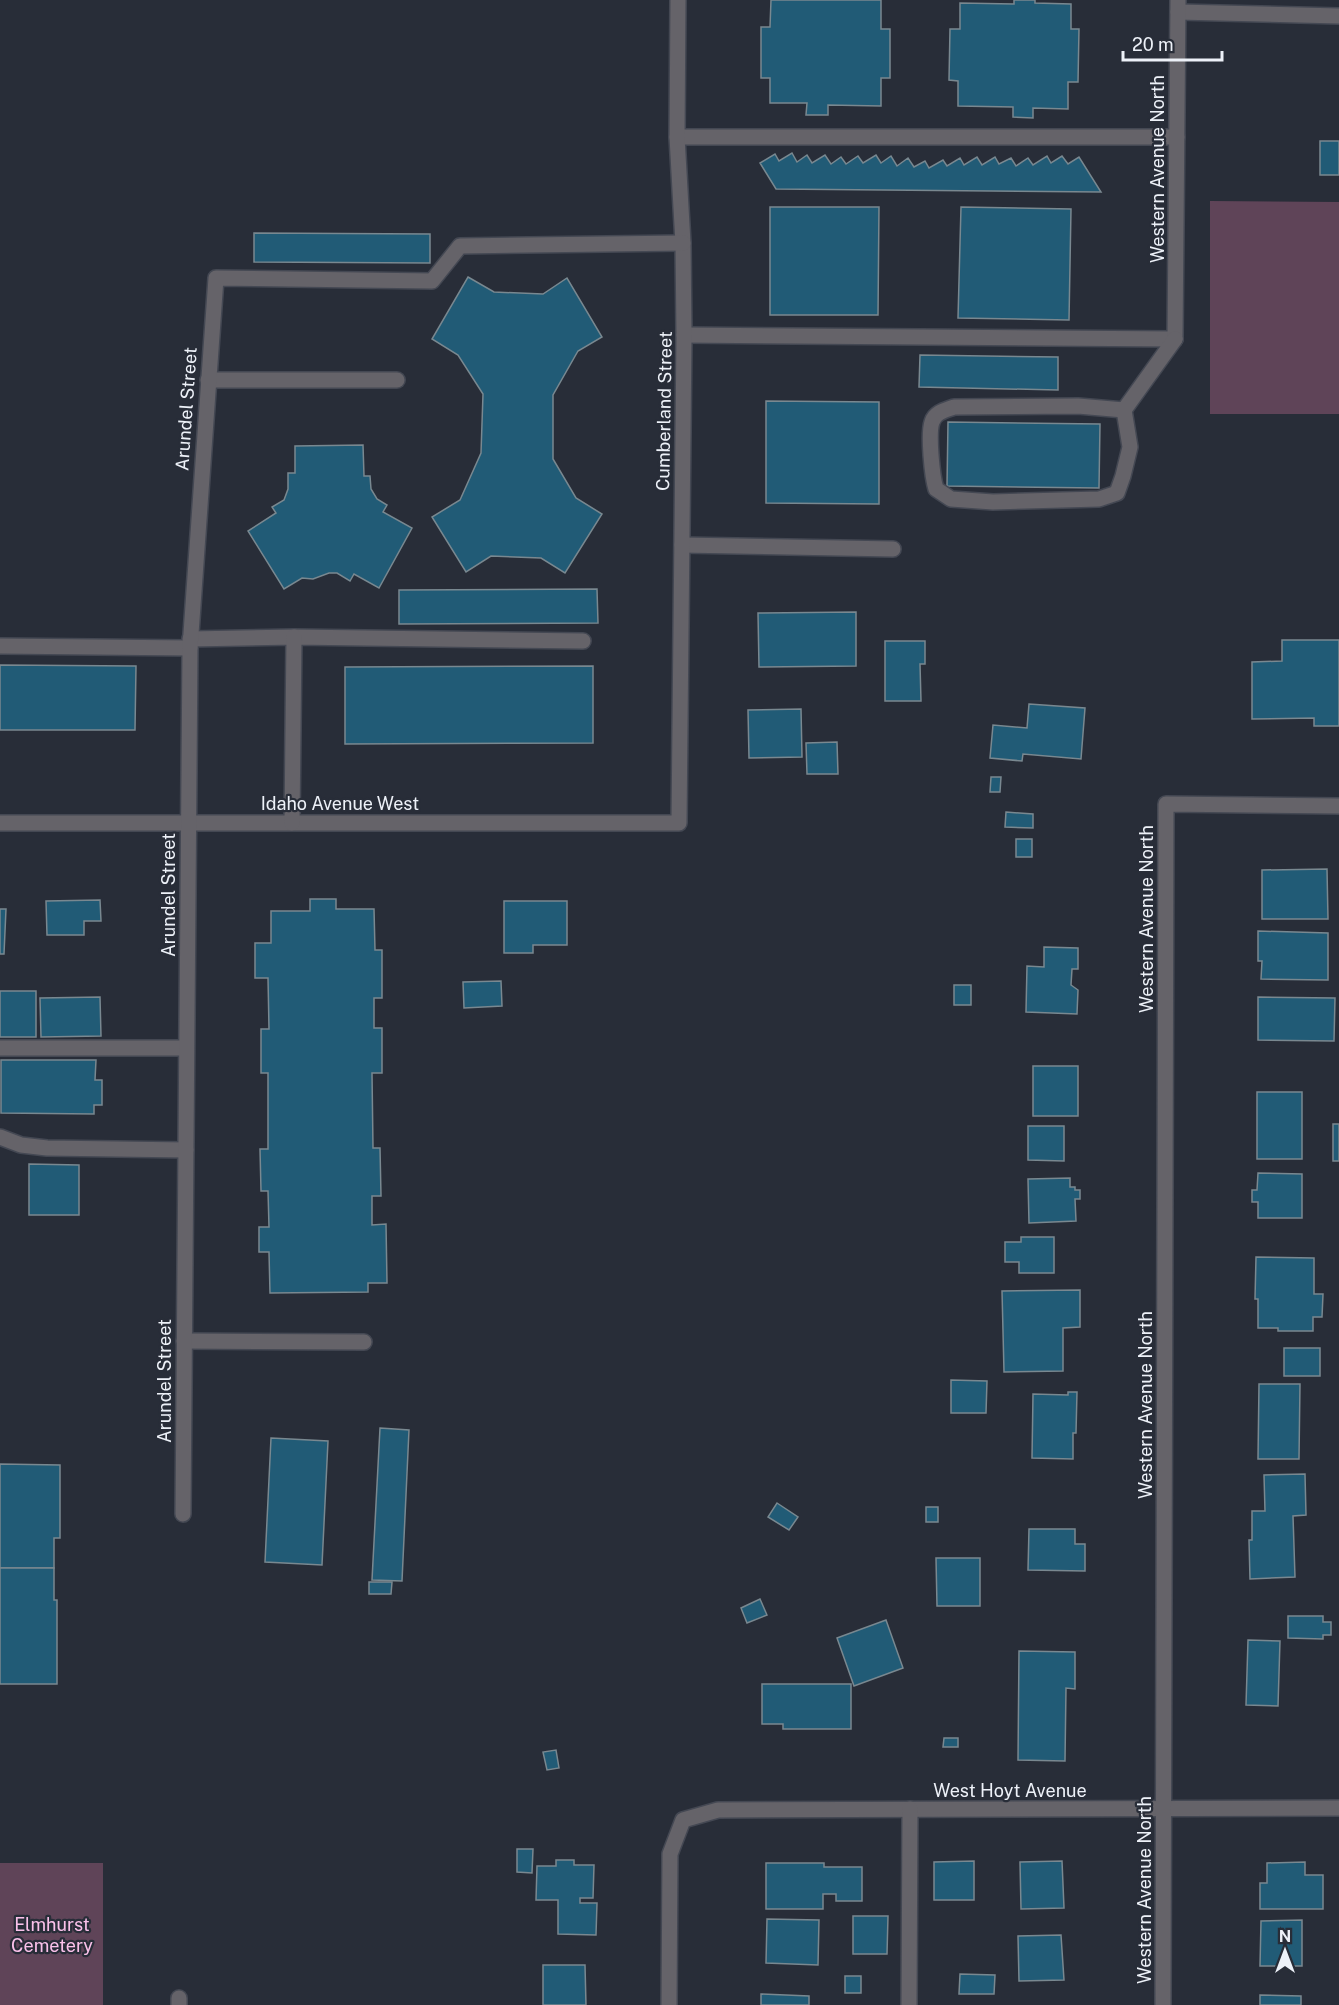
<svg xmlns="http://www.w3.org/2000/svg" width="1339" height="2005" viewBox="0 0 1339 2005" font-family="'Public Sans',sans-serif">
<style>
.green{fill:#5f4458}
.building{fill:#215b76;stroke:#798890;stroke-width:1.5}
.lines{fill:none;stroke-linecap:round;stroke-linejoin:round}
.minor-casing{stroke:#444853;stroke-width:18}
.minor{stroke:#656369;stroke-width:15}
.labels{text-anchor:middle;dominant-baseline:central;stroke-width:4.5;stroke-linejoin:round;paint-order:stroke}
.street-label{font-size:18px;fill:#edf1f8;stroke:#282d38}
.park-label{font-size:18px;fill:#fac1ea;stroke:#282d38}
</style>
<rect width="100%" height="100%" fill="#282d38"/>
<g class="green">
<path d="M1210,201L1339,202V414H1210Z"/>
<rect x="0" y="1863" width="103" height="142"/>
</g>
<g class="building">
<path d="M771,0H881V29H890V78H881V106L828,105V115H806L807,103H770V78H761V27H770Z"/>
<path d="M1014,0H1035V3L1071,4V29H1079L1078,82H1068V109L1033,108V118L1013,117V107L958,106V81L949,80L950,29H960V3L1014,4Z"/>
<rect x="1320" y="141" width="19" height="34"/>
<path d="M792,153L797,162L807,155L812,163L825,155L831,164L841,157L846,164L858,156L863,163L876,155L881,163L891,156L897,166L908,158L914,167L925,161L929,168L943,160L947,166L960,158L964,165L977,157L982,165L995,157L999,164L1011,158L1016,166L1028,158L1033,165L1047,156L1051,163L1062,156L1068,164L1079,157L1101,192L776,189L760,163L775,154L779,161Z"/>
<path d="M770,207H879L878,315H770Z"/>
<path d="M961,207L1071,209L1069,320L958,318Z"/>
<path d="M254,233L430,234V263L254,262Z"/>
<path d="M468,277L494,292L543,294L567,278L602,337L578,351L553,395V459L576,498L602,514L565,573L541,558L491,556L466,572L432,517L460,500L481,453L483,394L458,355L432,339Z"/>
<path d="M920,355L1058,357V390L919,387Z"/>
<path d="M766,401L879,402V504L766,503Z"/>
<path d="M948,422L1100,424L1099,488L947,486Z"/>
<path d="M363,445L364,476H370L371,489L377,499L387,505L383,512L412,528L379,588L354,574L350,581L337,573H329L313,579L302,578L284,589L248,531L276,513L272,507L284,500L288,489V473H295V446Z"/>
<path d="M597,589L598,623L399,624V590Z"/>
<path d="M856,612V666L759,667L758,613Z"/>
<path d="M1282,640H1339V726H1314V718L1252,719V662L1282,661Z"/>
<path d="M885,641H925V664H920L921,701H885Z"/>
<path d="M0,665L136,666L135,730H0Z"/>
<path d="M593,666V743L345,744V667Z"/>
<path d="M1029,704L1085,708L1081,759L1023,754L1022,761L990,758L993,725L1027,728Z"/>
<path d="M801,709L802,757L749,758L748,710Z"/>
<path d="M837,742L838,774H807L806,743Z"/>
<path d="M991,777H1001L1000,792H990Z"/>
<path d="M1006,812L1033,814V828L1005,827Z"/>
<rect x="1016" y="839" width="16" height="18"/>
<path d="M1327,869L1328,919H1262V870Z"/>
<path d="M310,899H336V909H374L375,950H382V998H374V1028H382V1073H372L373,1148H380L381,1196H372V1225L386,1224L387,1283H368V1292L270,1293L269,1252H259V1227H269L268,1191H261L260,1149H268V1073H261V1029H269L268,978H255V943H271V911H310Z"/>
<path d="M100,900L101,921H84V935H47L46,901Z"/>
<path d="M504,901H567V945H533V953H504Z"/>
<path d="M0,909H6L4,954H0Z"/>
<path d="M1258,931L1328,933V980L1261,979L1262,961H1258Z"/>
<path d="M1044,947L1078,948V969H1072L1071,985L1078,990L1077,1014L1026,1012L1027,966L1044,967Z"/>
<path d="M501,981L502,1006L464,1008L463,982Z"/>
<rect x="954" y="985" width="17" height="20"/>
<rect x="0" y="991" width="36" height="46"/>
<path d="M100,997L101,1036L41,1037L40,998Z"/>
<path d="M1258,997L1335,998L1334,1041L1258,1040Z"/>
<path d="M1,1060H96L95,1080H102V1105H94V1114L1,1113Z"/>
<rect x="1033" y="1066" width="45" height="50"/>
<rect x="1257" y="1092" width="45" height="67"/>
<rect x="1333" y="1124" width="6" height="37"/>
<path d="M1028,1126H1064V1161L1028,1160Z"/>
<path d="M29,1164L79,1165V1215H29Z"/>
<path d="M1258,1173L1302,1174V1218H1258V1202H1252V1190H1257Z"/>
<path d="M1070,1178V1187H1075V1190H1080V1199H1075L1076,1221L1029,1223L1028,1179Z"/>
<path d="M1021,1237H1054V1273H1019V1262H1005V1242H1021Z"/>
<path d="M1256,1257L1314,1258V1294H1323L1322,1317H1313V1331H1278V1328H1258V1299H1255Z"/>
<path d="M1080,1290V1327L1063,1328V1371L1004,1372L1002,1291Z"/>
<rect x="1284" y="1348" width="36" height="28"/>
<path d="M951,1380L987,1381L986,1413H951Z"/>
<path d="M1259,1384H1300L1299,1459H1258Z"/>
<path d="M1068,1392H1077L1076,1433H1073V1459L1032,1458L1033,1394L1068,1395Z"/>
<path d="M380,1428L409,1430L402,1581L372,1580Z"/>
<path d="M271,1438L328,1441L322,1565L265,1562Z"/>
<path d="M0,1464L60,1465V1538H54V1568H0Z"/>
<path d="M1305,1474L1306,1515L1293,1516L1295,1577L1250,1579L1249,1540H1252V1511H1265L1264,1475Z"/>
<path d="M777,1503L798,1517L789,1530L768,1517Z"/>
<rect x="926" y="1507" width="12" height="15"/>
<path d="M1029,1529H1075V1544H1085V1571L1028,1570Z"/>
<path d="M936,1558H980V1606H937Z"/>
<path d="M0,1568H54V1600H57V1684H0Z"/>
<path d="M369,1582H392L391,1594H369Z"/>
<path d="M760,1599L767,1615L747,1623L741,1608Z"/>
<path d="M1288,1616H1323V1622H1331V1635H1323V1639L1288,1638Z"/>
<path d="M886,1620L903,1668L854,1686L837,1638Z"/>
<path d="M1248,1640L1280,1641L1278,1706L1246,1705Z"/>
<path d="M1019,1651L1075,1652V1689L1066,1688L1065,1761L1018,1760Z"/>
<path d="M762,1684H851V1729H783V1724H762Z"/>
<path d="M944,1738H958V1747H943Z"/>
<path d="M556,1750L559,1768L547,1770L543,1752Z"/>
<path d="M517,1849H533L532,1873L517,1872Z"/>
<path d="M556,1860H574V1865H594L593,1898H580V1903H597L596,1935L558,1934V1900H536L537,1866H556Z"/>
<path d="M974,1861V1900H934V1862Z"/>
<path d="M1062,1861L1064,1908L1021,1909L1020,1862Z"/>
<path d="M1305,1862V1875H1323V1909H1260V1883H1267V1863Z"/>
<path d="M766,1863H824V1867H862V1901H836V1894H823V1909H766Z"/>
<path d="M853,1916H888L887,1954H853Z"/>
<path d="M767,1919L819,1920L818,1965L766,1963Z"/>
<path d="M1302,1920V1966H1260L1261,1921Z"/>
<path d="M1061,1935L1064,1980L1019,1981L1018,1936Z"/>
<path d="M543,1965H585L586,2005H543Z"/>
<path d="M960,1974L995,1975L994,1994H959Z"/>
<rect x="845" y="1976" width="16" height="17"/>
<path d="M761,1994L809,1996V2005H761Z"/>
<path d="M1260,1995L1301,1996V2005H1260Z"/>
</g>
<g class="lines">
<defs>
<g id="minor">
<path d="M1178,12L1339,16"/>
<path d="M677,137H1177"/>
<path d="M684,335L1175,339"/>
<path d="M1175,339L1178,0"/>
<path d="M208,380H397"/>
<path d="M1124,410L1130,447L1123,476L1117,493L1099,499L993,502L951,499L936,489C932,476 928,434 932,422C935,412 946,410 954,407L1078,406L1124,410L1175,339"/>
<path d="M682,545L893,549"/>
<path d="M190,639L294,637L583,641"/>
<path d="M0,646L190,648"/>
<path d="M0,823H679L684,335L683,243L677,137L678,0"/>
<path d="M292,823L294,637"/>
<path d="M0,1048H186"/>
<path d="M0,1137L21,1145L47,1148L186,1150"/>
<path d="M184,1341L364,1342"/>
<path d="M183,1514L190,648L216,278L432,281L460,246L683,243"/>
<path d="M179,2005V1998"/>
<path d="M669,2005L670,1854L683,1820L718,1810L1339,1808"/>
<path d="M909,2005L910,1809"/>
<path d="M1163,2005L1166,804L1339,806"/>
</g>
</defs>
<use href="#minor" class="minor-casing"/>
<use href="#minor" class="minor"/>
</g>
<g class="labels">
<g class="street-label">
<text transform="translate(1157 169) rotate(-90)">Western Avenue North</text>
<text transform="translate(186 409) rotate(-86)">Arundel Street</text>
<text transform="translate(664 411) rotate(-89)">Cumberland Street</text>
<text x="340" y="803">Idaho Avenue West</text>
<text transform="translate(168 895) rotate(-90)">Arundel Street</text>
<text transform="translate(1146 919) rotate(-90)">Western Avenue North</text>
<text transform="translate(164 1381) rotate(-90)">Arundel Street</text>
<text transform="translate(1145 1405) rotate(-90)">Western Avenue North</text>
<text x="1010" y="1790">West Hoyt Avenue</text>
<text transform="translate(1144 1890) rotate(-90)">Western Avenue North</text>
</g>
<g class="park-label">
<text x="52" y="1924">Elmhurst<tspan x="52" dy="21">Cemetery</tspan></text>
</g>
</g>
<g transform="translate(1285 1951)" stroke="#282d38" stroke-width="4.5" paint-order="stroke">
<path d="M0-4.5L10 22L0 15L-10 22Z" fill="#edf1f8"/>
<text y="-9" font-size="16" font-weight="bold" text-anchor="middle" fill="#edf1f8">N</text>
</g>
<path d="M1123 51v9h99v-9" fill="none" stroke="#edf1f8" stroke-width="3"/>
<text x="1132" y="51" font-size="18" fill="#edf1f8" stroke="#282d38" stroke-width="4.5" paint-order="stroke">20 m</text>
</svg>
